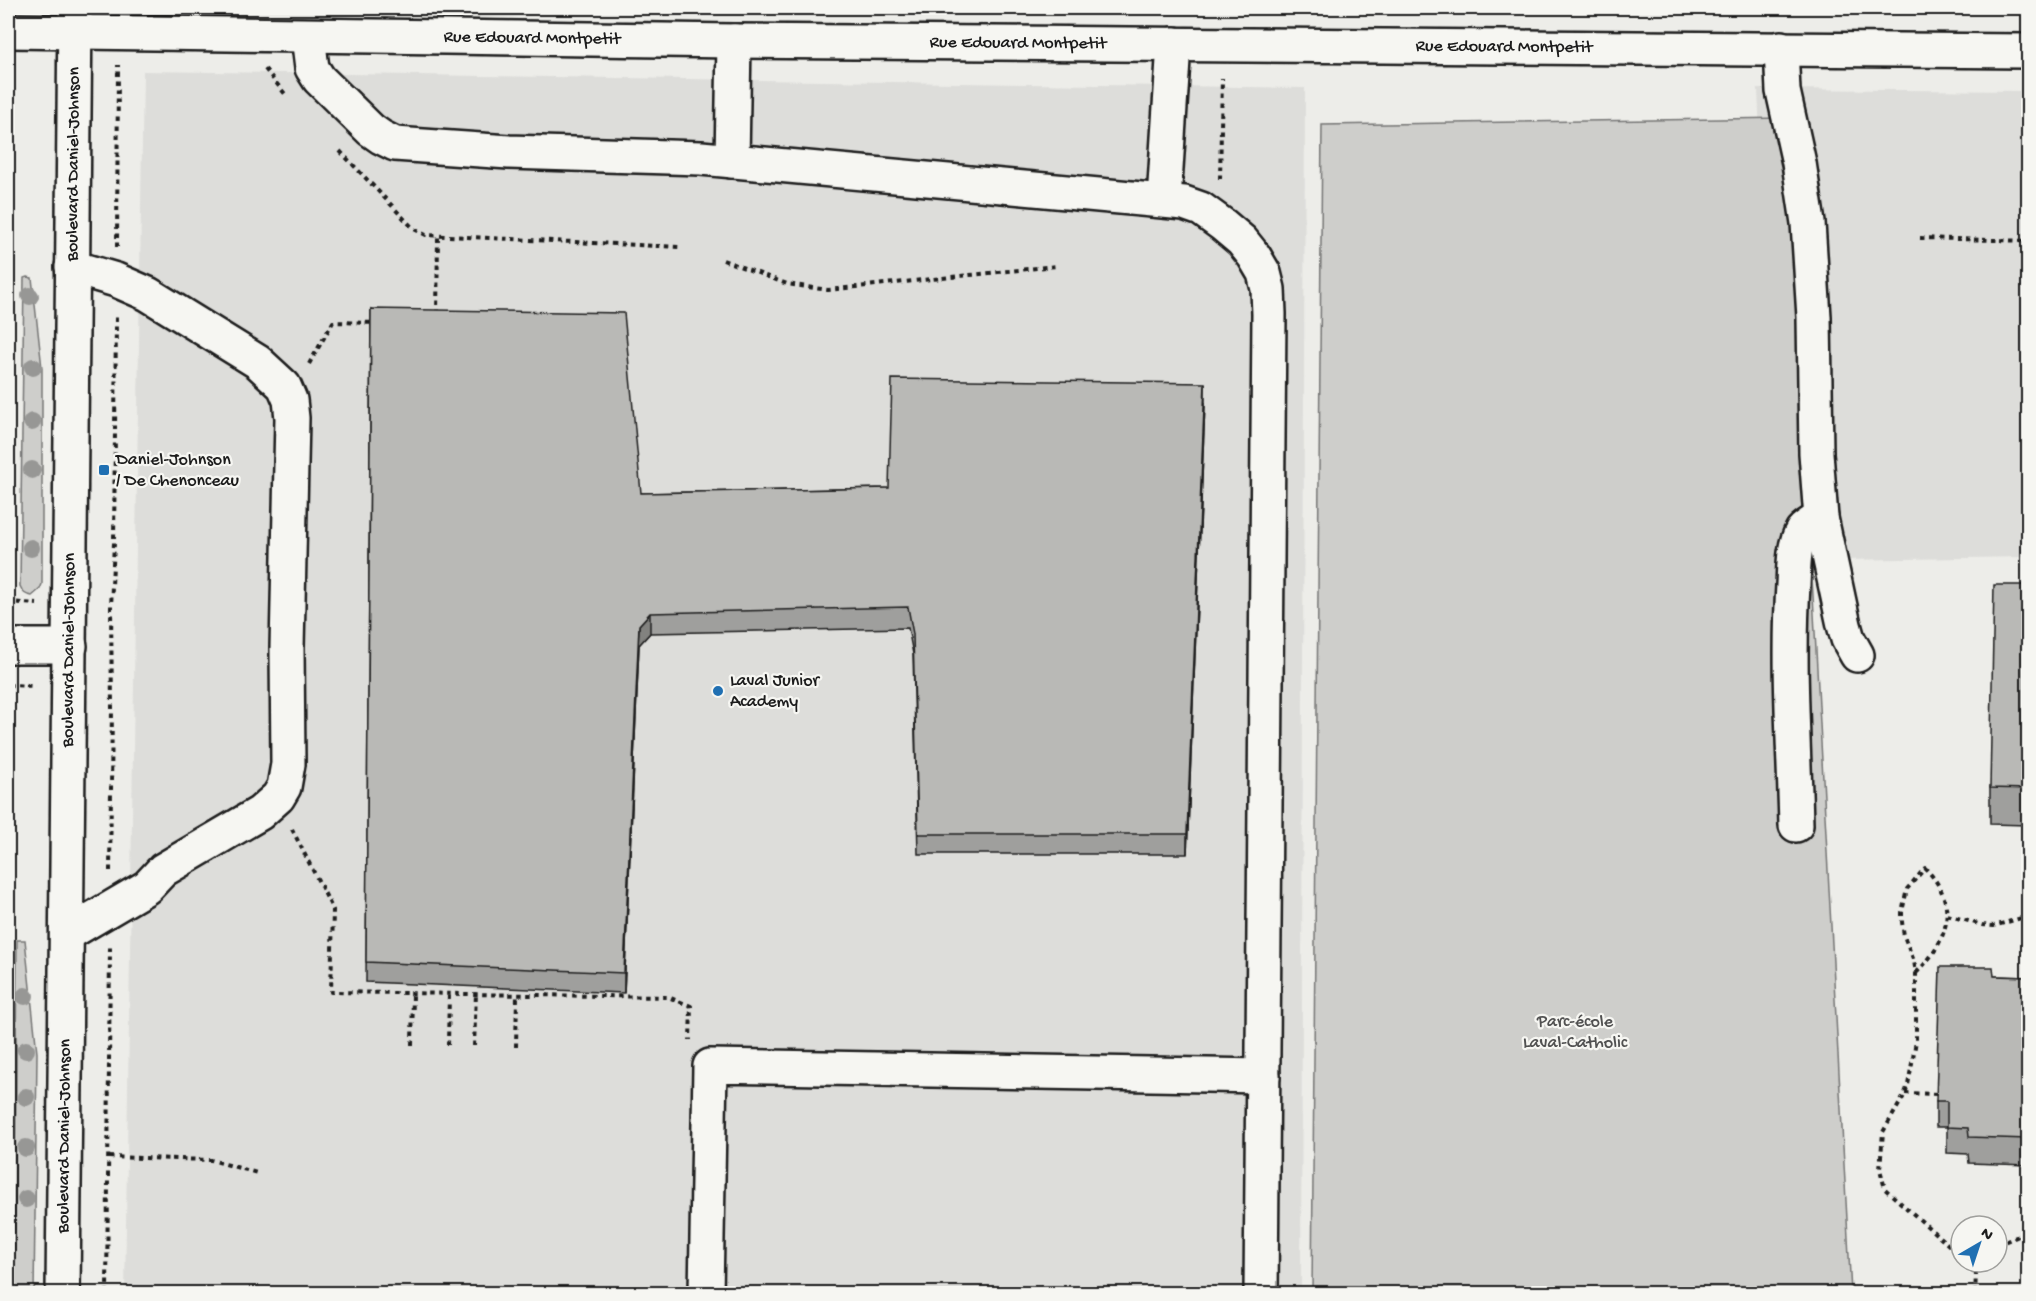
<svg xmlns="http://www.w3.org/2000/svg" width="2036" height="1301" viewBox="0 0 2036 1301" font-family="'Gochi Hand',sans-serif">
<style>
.built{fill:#ddddda}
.green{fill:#cececb;stroke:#757574;stroke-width:1.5}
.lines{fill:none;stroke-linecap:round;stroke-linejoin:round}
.minor-casing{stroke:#1c1c1c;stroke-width:38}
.path{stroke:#1c1c1c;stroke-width:4;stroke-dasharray:4.5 4.5;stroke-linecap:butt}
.minor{stroke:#f6f6f2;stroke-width:33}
.tree{fill:#979795}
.wall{fill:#9f9f9d;stroke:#1c1c1c;stroke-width:1.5}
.shaded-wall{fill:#82827f;stroke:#1c1c1c;stroke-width:1.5}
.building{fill:#b9b9b6;stroke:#1c1c1c;stroke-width:1.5}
.poi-dot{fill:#1f6fb2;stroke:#f6f6f2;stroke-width:2}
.labels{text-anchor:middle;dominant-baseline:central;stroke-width:4.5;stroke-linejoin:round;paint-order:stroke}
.street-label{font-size:18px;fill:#1c1c1c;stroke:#f6f6f2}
.poi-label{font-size:18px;fill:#1c1c1c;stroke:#f6f6f2;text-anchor:start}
.park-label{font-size:18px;fill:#515151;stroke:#f6f6f2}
</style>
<rect width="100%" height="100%" fill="#edede9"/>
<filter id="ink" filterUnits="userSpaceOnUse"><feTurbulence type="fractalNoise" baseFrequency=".0167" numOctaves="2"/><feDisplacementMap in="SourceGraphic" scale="12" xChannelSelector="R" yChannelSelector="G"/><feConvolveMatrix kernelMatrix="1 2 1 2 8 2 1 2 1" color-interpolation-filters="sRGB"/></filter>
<g filter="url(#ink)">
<g class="built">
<path d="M143,71L1305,88L1301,1293L125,1294Z"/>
<path d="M1758,89L2028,91V557L1778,561Z"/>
</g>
<g class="green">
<path d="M1787,118L1851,1293L1312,1294L1322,125Z"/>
<path d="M27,277L32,278L42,368V584L40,589L32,596C25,595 23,593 20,586L24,278Z"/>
<path d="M17,940H25L37,1053L34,1294L14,1293Z"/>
</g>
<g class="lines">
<defs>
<g id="minor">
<path id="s1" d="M8,31L734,41L2028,51"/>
<path d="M308,36L312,68L319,79L371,130L381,137L395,144L509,152L701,158L1184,203L1201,209L1223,225L1242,241L1254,256L1264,273L1268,289L1269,314L1261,1294"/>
<path d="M1781,48L1783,91L1799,163L1808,223L1814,317L1816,453L1821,518L1844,625L1848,639L1857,655"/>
<path d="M732,161L734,41"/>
<path d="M1164,200L1174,44"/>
<path d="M8,646H70"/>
<path d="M1796,825C1794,746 1788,665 1793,585C1794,568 1793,546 1802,531C1807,525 1814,522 1821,518"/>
<path d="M67,934L147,887L163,870L260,813L278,797L284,787L288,764L287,648L292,418L290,400L284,386L258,362L148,294L116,280L72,267"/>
<path id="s2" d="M63,1294L75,8"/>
<path d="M706,1294L710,1066L1263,1076"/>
</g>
</defs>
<use href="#minor" class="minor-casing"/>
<g class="path">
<path d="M265,69L285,94"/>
<path d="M340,151L414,229L426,235L679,247"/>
<path d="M1220,179L1222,78"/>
<path d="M1920,238L2028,241"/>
<path d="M117,247L118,65"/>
<path d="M723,260L787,284L828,290L1056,266"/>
<path d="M437,314L438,237"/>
<path d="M309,364L333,322L376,323"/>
<path d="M8,602L37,604"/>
<path d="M8,685L35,686"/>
<path d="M292,829L333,910L331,992L668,997L691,1006L690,1040"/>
<path d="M110,871L112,709L111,607L114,543L116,317"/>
<path d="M1947,915L1982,925L1994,926L2028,916"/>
<path d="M1916,973C1949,941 1960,904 1925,868L1907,889L1902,912V922L1904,936L1914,961L1916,973V1041L1908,1085L1904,1096L1883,1132L1880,1169L1885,1189L1961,1256"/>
<path d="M412,1045L413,993"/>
<path d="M448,1045L449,993"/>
<path d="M474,1046L476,993"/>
<path d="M516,1047L517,995"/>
<path d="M1905,1093L1937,1094"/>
<path d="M109,1157L211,1160L257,1173"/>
<path d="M1997,1245L2028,1232"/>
<path d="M1967,1262L1975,1274"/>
<path d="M107,1294L110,947"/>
<path d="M1975,1294L1976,1274L1981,1262"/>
</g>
<use href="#minor" class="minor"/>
</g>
<g class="tree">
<circle cx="30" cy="296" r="9"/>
<circle cx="33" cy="367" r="9"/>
<circle cx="32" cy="422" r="9"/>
<circle cx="32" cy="470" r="9"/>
<circle cx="31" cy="548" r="9"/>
<circle cx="25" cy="996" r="9"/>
<circle cx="26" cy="1050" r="9"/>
<circle cx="26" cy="1097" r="9"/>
<circle cx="26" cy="1148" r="9"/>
<circle cx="26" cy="1199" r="9"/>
</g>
<g class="wall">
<path d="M371,309L641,493L889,488L1205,403L1187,854H918L913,654L908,628L650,633L639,645L624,993L366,982Z"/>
<path d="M2028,585V825L1990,824V788Z"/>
<path d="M1994,976L2028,977V1165L1969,1163L1968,1154L1947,1153V1127H1936V1101Z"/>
</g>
<g class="shaded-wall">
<path d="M1205,383V403L1187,854V834Z"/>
<path d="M650,613V633L639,645L624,993V973L639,625Z"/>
</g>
<g class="building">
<path d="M371,309L624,313L641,493L889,488L892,379L1205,383L1187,834H918L913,634L908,607L650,613L639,625L624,973L366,962Z"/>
<path d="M1994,585H2028V789L1990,788Z"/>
<path d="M1940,967H1993L1994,976L2028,977V1139L1969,1137L1968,1128L1947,1127V1101H1936Z"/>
</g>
</g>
<g class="poi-dot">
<rect x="98" y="464" width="12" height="12" rx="3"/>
<circle cx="718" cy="691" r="6"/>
</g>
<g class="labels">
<g class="street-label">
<text stroke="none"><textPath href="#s1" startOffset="524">Rue Edouard Montpetit</textPath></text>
<text stroke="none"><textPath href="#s1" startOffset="1010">Rue Edouard Montpetit</textPath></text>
<text stroke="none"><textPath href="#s1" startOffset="1496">Rue Edouard Montpetit</textPath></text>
<text stroke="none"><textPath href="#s2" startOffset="1130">Boulevard Daniel-Johnson</textPath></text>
<text stroke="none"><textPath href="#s2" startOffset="644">Boulevard Daniel-Johnson</textPath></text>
<text stroke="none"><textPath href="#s2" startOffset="158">Boulevard Daniel-Johnson</textPath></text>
</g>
<g class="poi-label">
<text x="116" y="460">Daniel-Johnson<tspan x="116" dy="21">/ De Chenonceau</tspan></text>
<text x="730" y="681">Laval Junior<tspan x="730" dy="21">Academy</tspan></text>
</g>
<g class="park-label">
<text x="1575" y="1022">Parc-école<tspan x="1575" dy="21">Laval-Catholic</tspan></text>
</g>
</g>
<rect width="2036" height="1301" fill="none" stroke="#f6f6f2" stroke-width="30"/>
<rect x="15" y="15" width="2006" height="1271" fill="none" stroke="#1c1c1c" stroke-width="2" filter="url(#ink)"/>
<g transform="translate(1979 1244) rotate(39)"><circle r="28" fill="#f6f6f2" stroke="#9f9f9c" stroke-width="1.5"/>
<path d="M0-4.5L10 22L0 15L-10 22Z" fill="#1f6fb2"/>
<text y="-9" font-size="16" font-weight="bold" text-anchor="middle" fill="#1c1c1c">N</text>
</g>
</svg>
